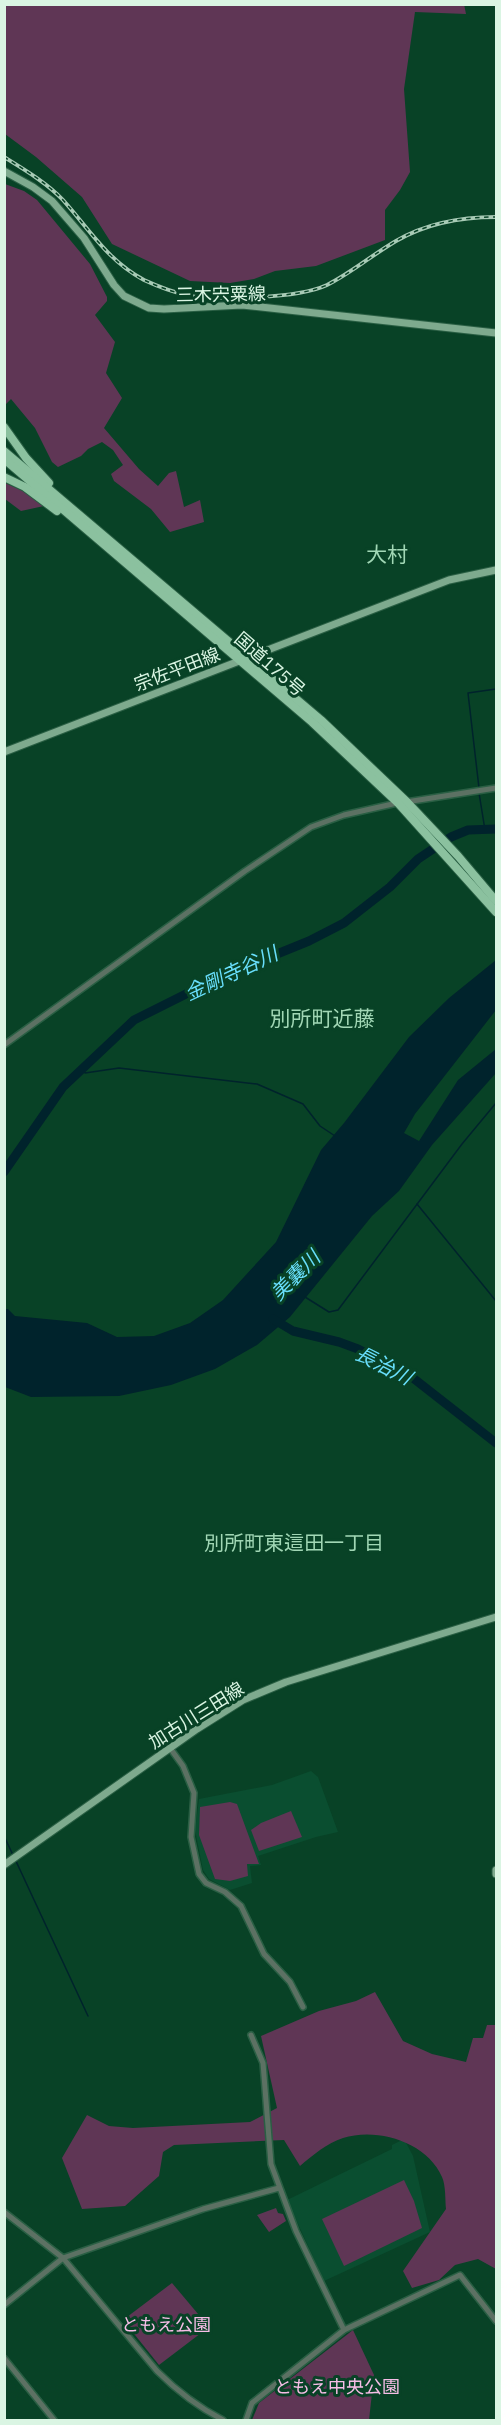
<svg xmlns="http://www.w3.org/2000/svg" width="501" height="2425" viewBox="0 0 501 2425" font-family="'IBM Plex Sans','Noto Sans JP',sans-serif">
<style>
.built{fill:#0a4e30}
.green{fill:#5f3655}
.water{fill:#00232c}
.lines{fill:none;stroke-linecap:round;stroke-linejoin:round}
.stream{stroke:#00232c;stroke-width:1.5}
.river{stroke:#00232c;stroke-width:9}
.minor-casing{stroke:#2a5f44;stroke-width:8}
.major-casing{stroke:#2a5f44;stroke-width:9}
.highway-casing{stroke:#2a5f44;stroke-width:10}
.minor{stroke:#5c7163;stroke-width:5}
.major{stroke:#7eaa8e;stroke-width:7}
.highway{stroke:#8bc19f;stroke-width:8}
.rail-casing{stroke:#a7cab5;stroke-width:4}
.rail{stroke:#084226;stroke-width:1.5;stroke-dasharray:4.5;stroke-linecap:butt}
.labels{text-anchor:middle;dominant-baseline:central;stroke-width:6;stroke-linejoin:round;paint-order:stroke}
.street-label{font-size:18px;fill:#daf5e3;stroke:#084226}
.park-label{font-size:18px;fill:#f6bde6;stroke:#084226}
.water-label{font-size:20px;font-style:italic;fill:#68defb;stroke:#084226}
.neighbourhood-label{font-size:20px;fill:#a1d7b5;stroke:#084226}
.quarter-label{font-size:21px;fill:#a1d7b5;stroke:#084226}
</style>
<rect width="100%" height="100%" fill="#084226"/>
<g class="built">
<path d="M311,1771L318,1777L338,1832L316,1837L258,1856L261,1865L250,1866L252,1883L230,1890L209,1879L203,1870L195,1830L199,1799L272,1785Z"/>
<path d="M404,2139L413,2156L430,2232L324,2281L287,2200L392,2149V2145Z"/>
</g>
<g class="green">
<path d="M5,4H464L466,14L415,12L404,89L410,172L400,190L385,210V240L316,266L275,271L254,279L230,283L190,281L112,244L82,197L36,157L5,134Z"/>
<path d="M5,184L24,191L37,200L90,264L107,297V301L95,315L115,342L106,373L122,398L104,428L139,469L158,486L169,473L176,471L184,507L200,500L204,522L170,532L151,509L114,481L111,474L123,465L113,450L102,442L88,449L81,456L58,467L52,462L35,428L11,399L5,405Z"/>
<path d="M5,483L23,491L44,506L21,511L5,499Z"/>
<path d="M230,1802L237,1804L259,1864H247L248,1876L230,1881L215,1879L199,1835L200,1807Z"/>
<path d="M291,1811L302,1837L259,1851L251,1830L261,1823Z"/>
<path d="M375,1992L403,2041L432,2054L466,2062L473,2038H483L487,2025H496V2269L478,2259L455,2265L439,2280L412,2288L403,2271L446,2209C445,2200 446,2186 442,2177C427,2142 377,2127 343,2138C327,2143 313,2155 300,2166L284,2140L174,2145L163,2152L159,2176L125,2206L82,2209L62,2158L87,2115L109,2126L133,2128L250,2122L277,2108L261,2036L319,2011L356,2001Z"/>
<path d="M404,2180L414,2201L422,2228L344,2266L322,2219Z"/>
<path d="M276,2208L278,2213L283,2214L286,2221L269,2232L257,2215Z"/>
<path d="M172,2283L209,2327L159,2365L123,2320Z"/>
<path d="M353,2330L374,2375L369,2420H252L259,2403Z"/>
</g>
<path class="water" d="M496,960V1010L415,1114L404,1133L419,1141L458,1080L496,1049V1073L432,1145L399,1191L372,1216L290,1317L257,1345L215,1369L171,1385L119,1396L31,1397L5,1387V1309H8L15,1316L87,1323L117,1337L154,1336L190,1323L223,1300L276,1242L321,1150L344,1123L409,1037L449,998Z"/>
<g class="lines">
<g class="stream">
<path d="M479,788L468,693L496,689"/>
<path d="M479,793L485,830"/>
<path d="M82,1067L85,1073L119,1068L257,1084L303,1104L320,1126L335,1136"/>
<path d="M417,1204L496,1301"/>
<path d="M305,1297L329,1312L338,1310L462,1144L496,1103"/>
<path d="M4,1836L13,1855"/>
<path d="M15,1859L88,2016"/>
</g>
<g class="river">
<path d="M4,1172L63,1087L134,1020L218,978L309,941L344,923L390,887L418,859L451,837L468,830L496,829"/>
<path d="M273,1319L293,1331L339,1342L358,1349L413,1378L496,1443"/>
</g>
<defs>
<g id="minor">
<path d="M406,802L496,788"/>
<path d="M4,1045L245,871L311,827L344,815L397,803"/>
<path d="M170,1748L183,1766L194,1793L191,1837L199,1874L206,1883L225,1892L241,1906L264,1954L290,1982L303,2007"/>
<path d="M251,2035L263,2063L271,2164L296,2231L344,2330"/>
<path d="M4,2212L63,2258L157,2371C177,2391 198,2407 223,2420"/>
<path d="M4,2305L63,2258L203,2209L279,2188"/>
<path d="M4,2358L54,2420"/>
<path d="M246,2420L252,2403L344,2330L460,2275L496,2321"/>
</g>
<g id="major">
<path d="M4,171L33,187L52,201L84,238L114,285L124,296L149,308L164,309L242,305L496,333"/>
<path d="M4,752L449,580L496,570"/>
<path d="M4,1865L197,1729L243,1700L286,1682L496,1617"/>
<path d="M496,1870V1874"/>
</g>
<g id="highway">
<path d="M4,427L26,458L49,483"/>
<path d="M4,451L321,720L407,802L458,856L496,901"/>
<path d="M4,459L312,722L398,803L496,912"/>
<path d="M4,477L25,487L57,511"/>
</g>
</defs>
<use href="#minor" class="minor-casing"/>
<use href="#major" class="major-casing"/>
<use href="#highway" class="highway-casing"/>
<use href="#minor" class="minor"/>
<use href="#major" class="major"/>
<use href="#highway" class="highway"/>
<defs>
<path id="rail" d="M4,157C25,170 47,183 63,200C89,229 108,261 144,280C157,286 172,292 187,295C220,300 297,299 327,285C351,273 372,255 396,241C427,223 461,217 496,217"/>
</defs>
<use href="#rail" class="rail-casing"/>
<use href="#rail" class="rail"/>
</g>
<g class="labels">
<g class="street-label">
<text transform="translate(221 294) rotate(-1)">三木宍粟線</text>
<text transform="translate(270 664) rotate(41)">国道175号</text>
<text transform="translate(177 669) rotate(-21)">宗佐平田線</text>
<text transform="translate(196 1715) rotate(-32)">加古川三田線</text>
</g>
<g class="park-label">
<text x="166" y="2324">ともえ公園</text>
<text x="337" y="2386">ともえ中央公園</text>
</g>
<g class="water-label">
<text transform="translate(231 973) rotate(-25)">金剛寺谷川</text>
<text transform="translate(295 1275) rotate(-45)">美嚢川</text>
<text transform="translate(384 1365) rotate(27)">長治川</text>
</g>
<g class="neighbourhood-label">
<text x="294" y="1542">別所町東這田一丁目</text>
</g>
<g class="quarter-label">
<text x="387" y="554">大村</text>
<text x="322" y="1018">別所町近藤</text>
</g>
</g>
<rect width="501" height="2425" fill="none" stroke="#daf5e3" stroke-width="12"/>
</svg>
